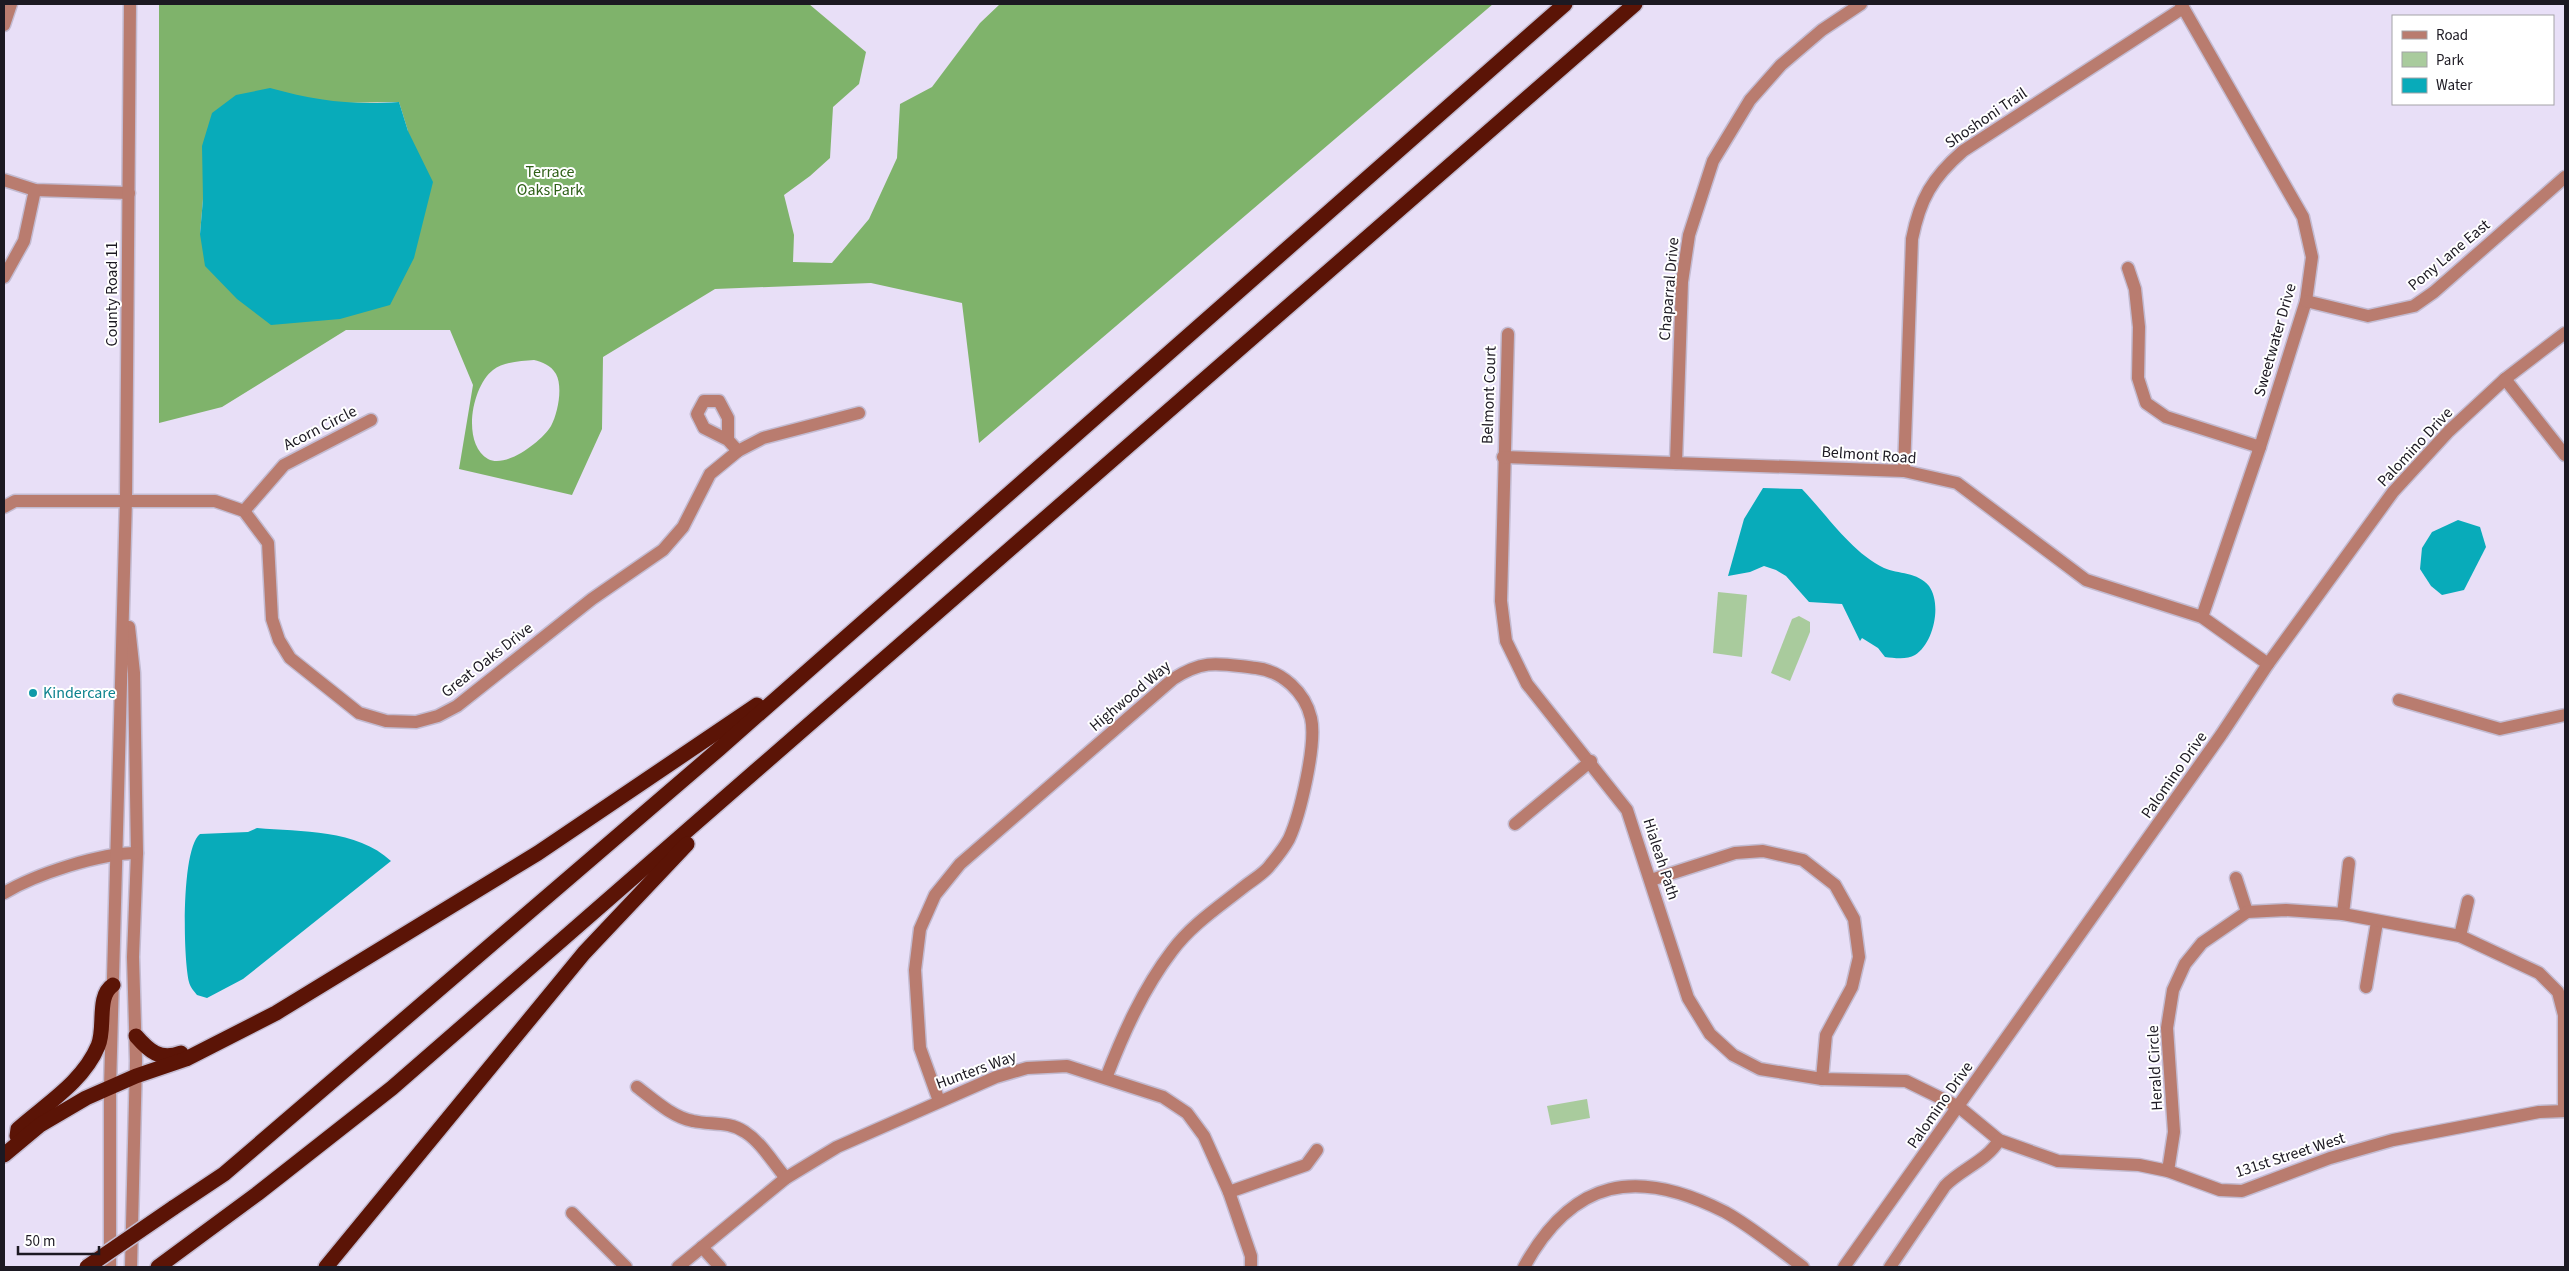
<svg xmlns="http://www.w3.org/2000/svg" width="2569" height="1271" viewBox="0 0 2569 1271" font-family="'Source Sans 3',sans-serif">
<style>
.green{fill:#a9cb9d}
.forest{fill:#7fb36b;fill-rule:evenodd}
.water{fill:#08abba}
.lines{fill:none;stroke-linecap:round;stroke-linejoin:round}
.minor-casing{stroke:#c3bbd1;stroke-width:15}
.highway-casing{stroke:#c3bbd1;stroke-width:18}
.minor{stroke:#b97c6f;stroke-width:12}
.highway{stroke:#5b1406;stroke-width:15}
.highway-bridge-casing{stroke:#c3bbd1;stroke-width:18;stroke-linecap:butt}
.highway-bridge{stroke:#5b1406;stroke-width:15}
.culture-dot{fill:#0f9aa8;stroke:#fff;stroke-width:2}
.labels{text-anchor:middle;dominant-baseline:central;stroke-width:4;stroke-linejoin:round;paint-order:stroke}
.street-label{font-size:16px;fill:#1c1922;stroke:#fff}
.park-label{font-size:16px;fill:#306119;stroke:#fff}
.culture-label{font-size:16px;fill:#0d838f;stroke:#fff;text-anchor:start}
</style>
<rect width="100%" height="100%" fill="#e8dff7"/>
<g class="green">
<path d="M1718,592L1747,595L1742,657L1713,653Z"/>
<path d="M1799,616L1810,622V632L1790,681L1771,673L1792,619Z"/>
<path d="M1587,1099L1590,1118L1551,1125L1547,1106Z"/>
</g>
<path class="forest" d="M159,4H809L866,52L859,84L833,107L830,158L810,176L784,195L794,235L793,262L832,263L869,219L897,158L900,104L932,87L980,23L1000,4H1493L979,443L962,303L871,283L715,289L603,357L602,429L572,495L459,469L473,385L450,330H346L222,407L159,423ZM306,98L339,103L399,102L408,131L200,234L203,199ZM534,360C542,362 551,365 556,374C563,387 558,413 551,426C542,441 506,469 488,459C461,443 472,386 493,370C503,362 521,361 534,360Z"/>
<g class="water">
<path d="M270,88C317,101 350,105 399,102L408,131L433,182L414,258L390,305L340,319L271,325L237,299L205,266L200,234L203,199L202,146L212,113L236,95Z"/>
<path d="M1763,488L1802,489C1827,515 1851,552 1884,568C1898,574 1918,572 1929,586C1942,604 1934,643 1915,655C1907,660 1894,658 1885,657L1878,648L1862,638L1860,641L1842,604L1809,602L1786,576L1776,570L1764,566L1750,572L1728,576L1744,519Z"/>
<path d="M2458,520L2480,527L2486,547L2464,590L2442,595L2431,586L2420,569L2422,548L2432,532Z"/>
<path d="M257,828C301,832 357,829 391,861L243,979L207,998L197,995C194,991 190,987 189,982C183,957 181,849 200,834L248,832Z"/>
</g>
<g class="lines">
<defs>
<g id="minor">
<path d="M2181,4L2303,217L2312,257L2306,301L2260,447L2202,617"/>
<path d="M4,25L11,4"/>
<path d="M4,180L35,190L129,193"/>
<path d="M2128,268L2135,289L2139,327L2138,378L2146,403L2166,417L2260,447"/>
<path d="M4,277L24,241L35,190"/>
<path d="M2306,301L2368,316L2414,306L2434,292L2565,177"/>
<path d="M1508,334L1501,601L1506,641L1527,684L1627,810L1688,998L1710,1034L1733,1055L1760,1069L1822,1079L1906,1081L1959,1107L1999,1140L2058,1161L2139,1165L2168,1171L2220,1190L2242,1191L2330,1158L2393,1140L2539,1112L2565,1111"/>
<path d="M2505,379L2565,455"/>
<path d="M728,440L704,428L697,414L704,401H719L728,418V440L738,451"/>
<path d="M1503,457L1904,471L1957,483L2086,580L2202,617L2268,664"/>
<path d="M1676,463L1682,282L1689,235L1713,161L1750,100L1781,65L1822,30L1861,4"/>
<path d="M1904,471L1912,239C1920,199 1932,178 1963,151L2183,8"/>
<path d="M4,507L15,501H215L244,511L268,543L272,619L279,640L290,658L359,713L386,721L416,722L438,716L457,706L592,599L663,550L683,527L710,474L738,451L763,438L859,413"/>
<path d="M244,511L284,465L371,420"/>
<path d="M129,627L134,673L137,853L133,957L136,1061L131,1267"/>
<path d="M2399,700L2500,729L2565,715"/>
<path d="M1515,824L1591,761"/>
<path d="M2236,878L2247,912"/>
<path d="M1651,880L1735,853L1763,851L1803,860L1835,885L1854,919L1859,957L1852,987L1826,1035L1822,1079"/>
<path d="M4,893C36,874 100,853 137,853"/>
<path d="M2343,914L2349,863"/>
<path d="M2460,936L2468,901"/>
<path d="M2366,987L2377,922"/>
<path d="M637,1087C653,1099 672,1117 693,1121C711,1125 729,1121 745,1132C762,1143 773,1163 786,1178"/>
<path d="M939,1101L920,1048L915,970L920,929L935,895L960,864L1173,679C1205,658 1220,664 1256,668C1282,671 1305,692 1311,718C1317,744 1300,815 1289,839C1284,848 1277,857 1271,864C1265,873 1254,879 1245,886C1220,906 1191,925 1172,951C1143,989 1123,1034 1106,1078"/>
<path d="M2168,1171L2174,1132L2167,1028L2173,990L2185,964L2202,943L2247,912L2286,910L2343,914L2460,936L2539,973L2558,992L2564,1015V1111"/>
<path d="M1229,1192L1306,1165L1317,1150"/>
<path d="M572,1213L626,1267"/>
<path d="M702,1247L720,1267"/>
<path d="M110,1267V1088L126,499L130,4"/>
<path d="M678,1267L786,1178L837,1147L996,1077L1027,1068L1067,1066L1163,1097L1187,1113L1204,1136L1229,1192L1251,1256V1267"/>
<path d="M1524,1267C1573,1178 1637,1167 1725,1212C1752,1227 1778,1249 1803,1267"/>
<path d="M1844,1267L2221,735L2268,664L2393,492L2449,431L2505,379L2565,333"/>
<path d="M1890,1267L1945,1186C1961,1169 1987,1161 1999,1140"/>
</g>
<g id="highway">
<path d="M136,1036C149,1051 160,1061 181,1053"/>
<path d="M17,1136L18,1129C46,1104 83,1082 98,1046C106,1028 96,996 113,985"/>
<path d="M4,1155L40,1125L86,1098L136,1076L186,1059L276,1013L538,853L757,705"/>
<path d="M173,1208L224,1174L719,749L1565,4"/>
<path d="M158,1267L257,1194L392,1088L1635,4"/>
<path d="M326,1267L584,953L687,844"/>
</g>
</defs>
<use href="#minor" class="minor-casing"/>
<use href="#highway" class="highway-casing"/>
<use href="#minor" class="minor"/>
<use href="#highway" class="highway"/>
<defs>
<path id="highway-bridge" d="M87,1267L173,1208"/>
</defs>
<use href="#highway-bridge" class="highway-bridge-casing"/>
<use href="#highway-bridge" class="highway-bridge"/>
</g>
<circle class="culture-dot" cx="33" cy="693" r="5"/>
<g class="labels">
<g class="street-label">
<text transform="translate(1986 118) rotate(-34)">Shoshoni Trail</text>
<text transform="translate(2449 255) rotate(-40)">Pony Lane East</text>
<text transform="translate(1669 289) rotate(-85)">Chaparral Drive</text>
<text transform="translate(112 294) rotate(-90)">County Road 11</text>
<text transform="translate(2275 340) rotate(-74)">Sweetwater Drive</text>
<text transform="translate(1489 395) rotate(-88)">Belmont Court</text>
<text transform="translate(320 428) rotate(-27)">Acorn Circle</text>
<text transform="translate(2415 447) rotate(-47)">Palomino Drive</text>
<text transform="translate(1869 455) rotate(4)">Belmont Road</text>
<text transform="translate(487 660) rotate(-38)">Great Oaks Drive</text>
<text transform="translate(1130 696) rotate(-40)">Highwood Way</text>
<text transform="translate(2174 775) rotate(-55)">Palomino Drive</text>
<text transform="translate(1661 859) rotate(72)">Hialeah Path</text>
<text transform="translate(2155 1068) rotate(-93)">Herald Circle</text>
<text transform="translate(976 1070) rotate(-20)">Hunters Way</text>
<text transform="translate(1940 1105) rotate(-55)">Palomino Drive</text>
<text transform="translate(2290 1155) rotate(-18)">131st Street West</text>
</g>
<g class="park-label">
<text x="550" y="172">Terrace<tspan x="550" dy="18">Oaks Park</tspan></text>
</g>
<g class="culture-label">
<text x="43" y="693">Kindercare</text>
</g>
</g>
<rect width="2569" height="1271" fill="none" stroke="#1c1922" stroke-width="10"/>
<rect x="2392" y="15" width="162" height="90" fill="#ffffff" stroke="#a4a3a7"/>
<rect x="2402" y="31" width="25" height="8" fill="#b97c6f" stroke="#a4a3a7"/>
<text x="2436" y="40" font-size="15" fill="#1c1922">Road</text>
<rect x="2402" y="52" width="25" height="15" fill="#a9cb9d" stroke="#a4a3a7"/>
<text x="2436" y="65" font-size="15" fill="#1c1922">Park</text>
<rect x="2402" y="78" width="25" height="15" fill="#08abba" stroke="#a4a3a7"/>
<text x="2436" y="90" font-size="15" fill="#1c1922">Water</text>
<path d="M18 1246v8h81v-8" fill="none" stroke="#1c1922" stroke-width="2.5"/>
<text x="25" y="1246" font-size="15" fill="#1c1922" stroke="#ffffff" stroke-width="4" paint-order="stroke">50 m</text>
</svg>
